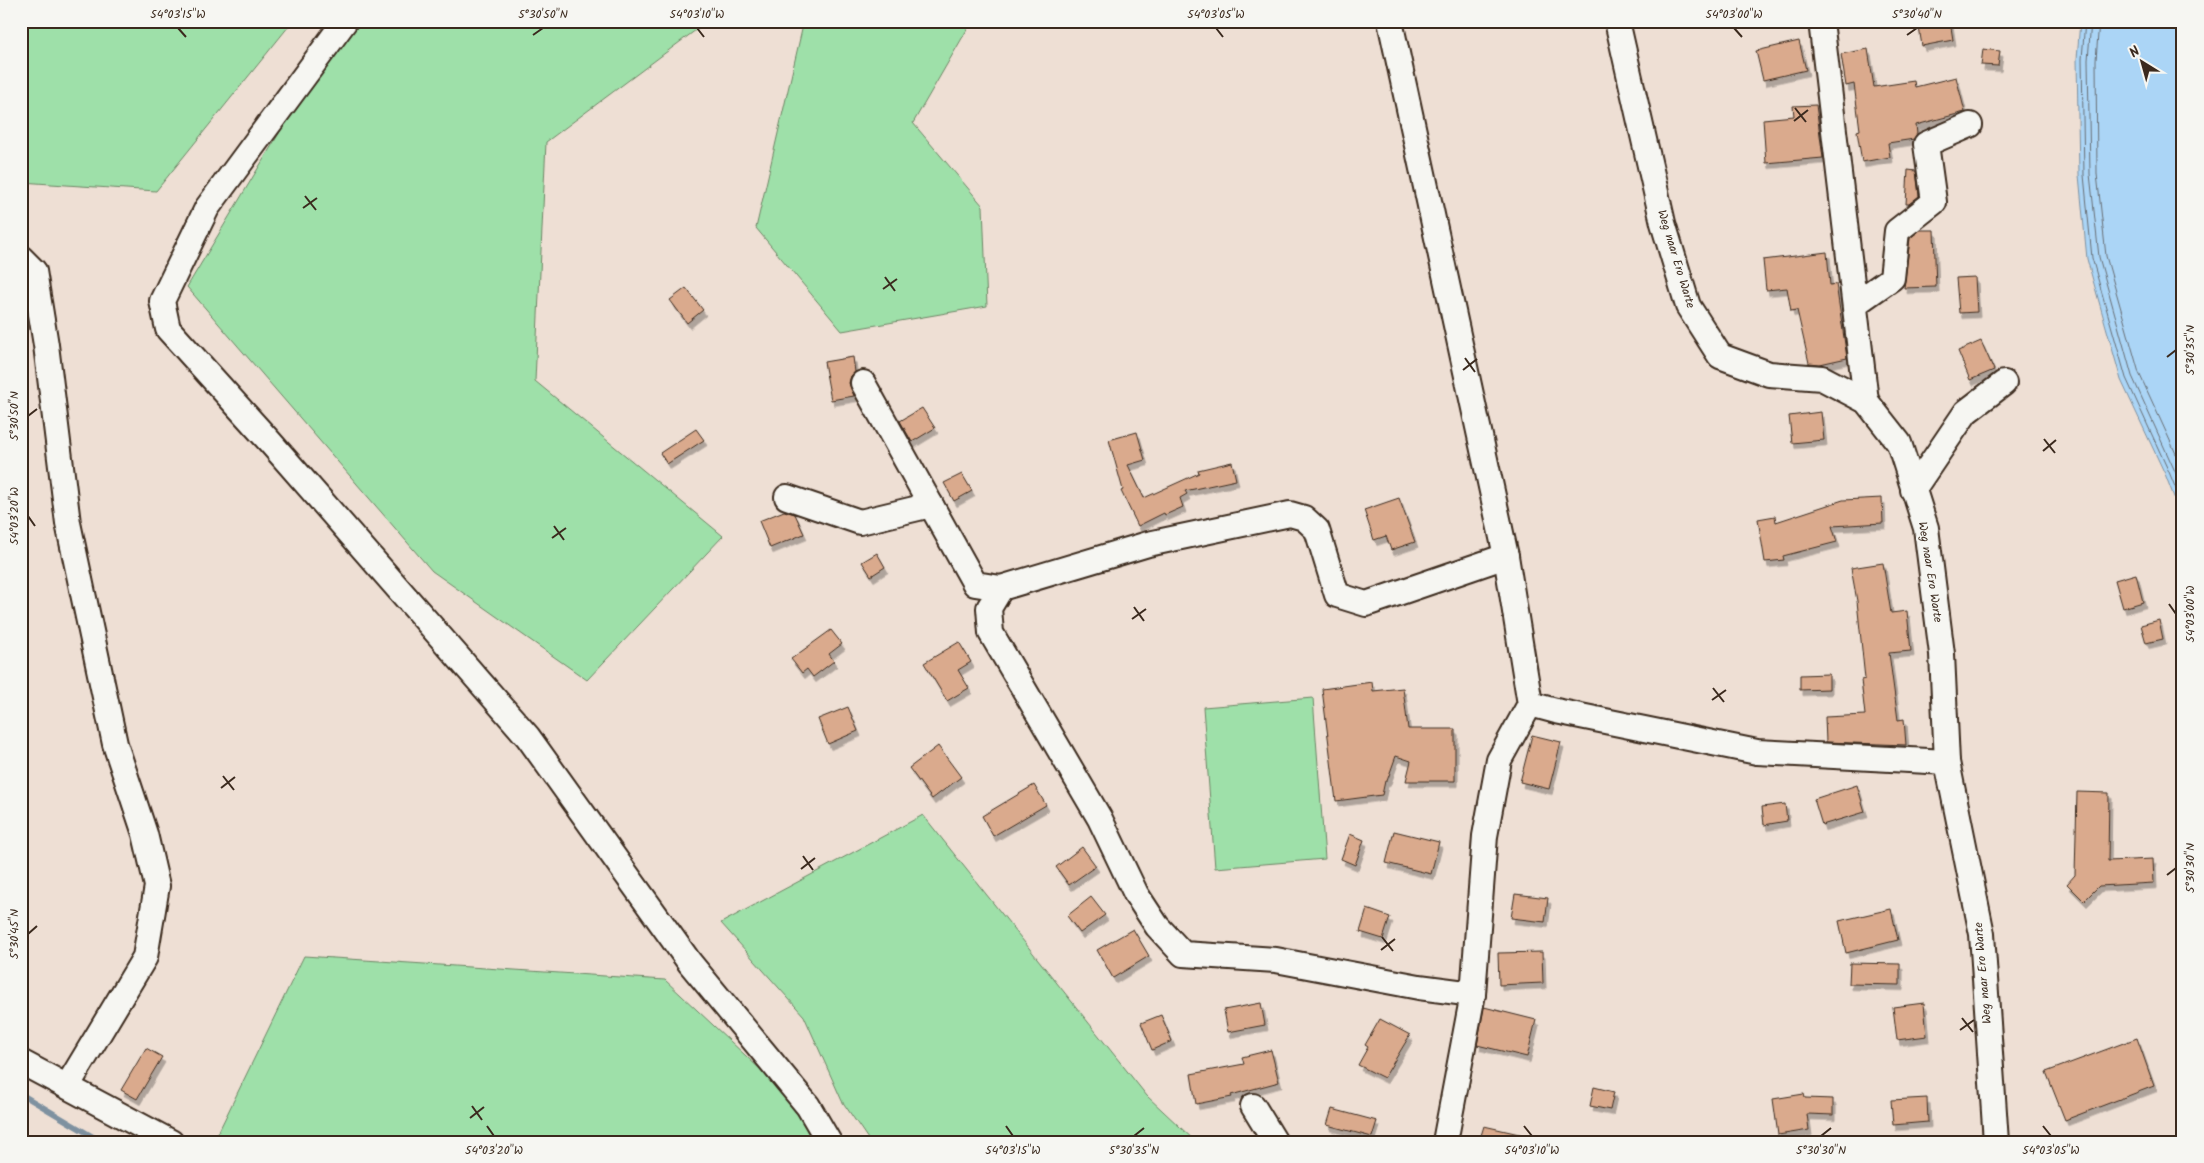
<svg xmlns="http://www.w3.org/2000/svg" width="2204" height="1163" viewBox="0 0 2204 1163" font-family="Kalam,sans-serif">
<style>
.green{fill:#9ee0a9;stroke:#6c8564}
.water{fill:#abd5f6;stroke:#7e91a0}
.lines{fill:none;stroke-linecap:round;stroke-linejoin:round}
.shore{stroke:#686e74;stroke-width:1}
.stream{stroke:#7e91a0;stroke-width:5.5}
.building{fill:#daaa8d;stroke:#3b2a1e;filter:url(#shadow)}
.minor-casing{stroke:#3b2a1e;stroke-width:28}
.minor{stroke:#f6f6f2;stroke-width:24}
.ticks{fill:none;stroke:#3b2a1e;stroke-width:2}
.labels{text-anchor:middle;dominant-baseline:central;stroke-width:4.5;stroke-linejoin:round;paint-order:stroke}
.street-label{font-size:12px;fill:#3b2a1e;stroke:#f6f6f2}
.neatline{fill:none;stroke:#3b2a1e;stroke-width:2}
.ticks-label{font-size:12px;text-anchor:middle;fill:#3b2a1e}
</style>
<defs>
<filter id="shadow"><feDropShadow dx="3" dy="5.5" stdDeviation="0" flood-color="#0004"/></filter>
</defs>
<rect width="100%" height="100%" fill="#eedfd4"/>
<filter id="ink" filterUnits="userSpaceOnUse"><feTurbulence type="fractalNoise" baseFrequency=".02" numOctaves="2"/><feDisplacementMap in="SourceGraphic" scale="10" xChannelSelector="R" yChannelSelector="G"/><feConvolveMatrix kernelMatrix="1 2 1 2 8 2 1 2 1" color-interpolation-filters="sRGB"/></filter>
<g filter="url(#ink)">
<g class="green">
<path d="M21,21H293L156,191L21,182Z"/>
<path d="M362,21H708L546,142L535,381L723,536L587,680L432,571L187,287L299,100Z"/>
<path d="M804,21H972L913,123L983,206L987,306L842,331L756,228Z"/>
<path d="M1313,698L1325,859L1215,868L1203,707Z"/>
<path d="M923,815L1147,1096L1196,1142H870L842,1101L804,1016L721,923Z"/>
<path d="M304,956L665,980L778,1086L816,1142H230L217,1135Z"/>
</g>
<path class="water" d="M2080,21H2183V520L2165,474L2121,380L2087,259L2079,175L2077,59Z"/>
<g class="lines">
<g class="shore">
<path d="M2085,21L2082,59L2084,175L2092,258L2126,378L2169,472L2183,506"/>
<path d="M2091,21L2088,60L2090,174L2099,257L2132,376L2183,489"/>
<path d="M2099,21L2096,60L2097,174L2106,256L2139,373L2183,469"/>
</g>
<path class="stream" d="M21,1094L102,1142"/>
</g>
<g class="building">
<path d="M1918,21H1950L1953,40L1922,46Z"/>
<path d="M1799,41L1806,70L1763,80L1756,51Z"/>
<path d="M1868,49L1874,87L1914,81L1915,87L1956,77L1965,112L1916,125L1917,134L1914,139L1888,143L1890,157L1862,162L1857,131L1860,130L1854,84L1846,86L1841,54Z"/>
<path d="M1983,49L2000,51L1998,66L1981,65Z"/>
<path d="M1816,105L1823,158L1766,163L1763,119L1794,116L1793,106Z"/>
<path d="M1908,170L1916,171L1919,196L1909,204H1906Z"/>
<path d="M1920,230H1934L1936,287L1904,288L1910,238Z"/>
<path d="M1827,252L1830,285L1836,284L1847,358L1820,364L1809,363L1797,310L1791,311L1787,288L1766,290L1763,260Z"/>
<path d="M1975,277L1977,312L1959,313L1956,278Z"/>
<path d="M686,288L703,310L687,323L670,300Z"/>
<path d="M1981,341L1994,370L1970,380L1958,351Z"/>
<path d="M853,357L855,372L851,376L849,383L854,396L831,400L824,362Z"/>
<path d="M922,408L935,428L912,442L900,421Z"/>
<path d="M1821,412L1824,440L1792,443L1789,416Z"/>
<path d="M696,429L704,440L667,464L660,453Z"/>
<path d="M1137,432L1145,460L1128,465L1144,498L1199,473L1198,470L1232,462L1236,480L1185,491L1187,494L1180,498L1183,507L1165,515L1164,513L1138,526L1121,491L1123,490L1109,440Z"/>
<path d="M962,474L972,491L954,501L944,483Z"/>
<path d="M1399,498L1415,542L1391,550L1386,536L1374,540L1364,510Z"/>
<path d="M1882,498L1883,523L1832,526L1837,542L1783,556L1784,560L1765,562L1758,519L1775,516L1776,522L1843,500Z"/>
<path d="M784,511L795,514L804,534L770,548L759,521Z"/>
<path d="M877,553L885,567L871,576L862,562Z"/>
<path d="M1883,563L1891,613L1907,611L1911,651L1889,653L1898,720L1904,719L1906,745L1826,742L1825,717L1865,715L1861,680L1865,679L1857,601L1851,568Z"/>
<path d="M2136,574L2143,602L2123,608L2115,580Z"/>
<path d="M2159,620L2163,639L2146,643L2141,625Z"/>
<path d="M831,630L842,644L829,654L834,661L813,677L807,669L802,673L791,659Z"/>
<path d="M959,642L971,662L958,670L969,688L947,701L924,663Z"/>
<path d="M1829,674V689L1800,690V675Z"/>
<path d="M1372,682L1373,691L1403,688L1408,729H1455V781H1406L1411,761L1396,756L1387,781H1385L1382,795L1336,801L1322,689Z"/>
<path d="M848,707L858,731L828,744L818,719Z"/>
<path d="M1532,735L1561,742L1549,789L1520,782Z"/>
<path d="M938,746L961,777L932,799L909,768Z"/>
<path d="M1034,785L1046,805L993,836L982,816Z"/>
<path d="M1857,785L1865,812L1822,825L1814,799Z"/>
<path d="M2077,792L2109,793L2108,861L2153,859L2154,883L2099,886L2084,901L2067,884L2075,875Z"/>
<path d="M1785,804L1787,821L1764,825L1762,807Z"/>
<path d="M1394,831L1439,842L1431,874L1386,863Z"/>
<path d="M1350,834L1364,840L1355,865L1341,859Z"/>
<path d="M1082,847L1096,866L1069,885L1056,867Z"/>
<path d="M1515,894L1548,898L1545,922L1511,918Z"/>
<path d="M1091,897L1105,915L1080,933L1067,916Z"/>
<path d="M1367,909L1390,917L1383,939L1360,932Z"/>
<path d="M1891,909L1898,940L1846,953L1839,921Z"/>
<path d="M1133,929L1149,956L1113,978L1097,950Z"/>
<path d="M1542,952L1543,983L1499,985L1498,953Z"/>
<path d="M1850,963L1900,964V985L1849,984Z"/>
<path d="M1261,1003L1265,1025L1228,1032L1224,1010Z"/>
<path d="M1924,1003L1927,1036L1897,1040L1893,1007Z"/>
<path d="M1484,1007L1536,1020L1527,1057L1477,1045Z"/>
<path d="M1161,1015L1172,1041L1152,1050L1141,1023Z"/>
<path d="M1380,1019L1410,1035L1384,1078L1358,1065L1368,1047L1365,1045Z"/>
<path d="M2137,1038L2154,1086L2065,1120L2046,1072Z"/>
<path d="M146,1048L162,1057L137,1099L121,1090Z"/>
<path d="M1271,1050L1279,1082L1231,1095L1232,1097L1196,1104L1191,1074L1244,1064L1242,1057Z"/>
<path d="M1594,1087L1614,1092L1610,1110L1590,1106Z"/>
<path d="M1804,1094L1805,1098L1833,1099V1115L1807,1114L1809,1130L1778,1135L1773,1099Z"/>
<path d="M1927,1098L1928,1122L1893,1125L1891,1100Z"/>
<path d="M1332,1109L1377,1121L1372,1137L1327,1125Z"/>
<path d="M1484,1126L1528,1136L1527,1142H1479Z"/>
</g>
<g class="lines">
<defs>
<g id="minor">
<path d="M345,21L207,208L162,301L168,329L270,442L528,737L690,963L808,1106L829,1142"/>
<path d="M1390,21L1506,556L1530,704L1499,760L1485,836L1473,994L1445,1142"/>
<path d="M1617,21L1663,223L1688,306L1720,356L1769,374L1822,378L1866,401L1899,443L1926,528L1942,654L1947,762L1982,934L1996,1142"/>
<path d="M1821,21L1866,401"/>
<path d="M21,258L34,271L46,345L68,523L115,744L145,834L157,886L145,957L68,1085"/>
<path d="M1855,304L1892,278L1897,231L1934,202L1926,144L1970,125"/>
<path d="M863,383L975,584L1001,588L989,608L991,633L1100,819L1136,894L1157,926L1183,954L1276,960L1419,987L1473,994"/>
<path d="M1913,490L1966,412L2004,383"/>
<path d="M787,497L860,522L931,505"/>
<path d="M1001,588L1148,544L1290,514L1304,518L1317,530L1337,595L1366,604L1506,556"/>
<path d="M1530,704L1556,711L1757,752L1947,762"/>
<path d="M21,1062L171,1142"/>
<path d="M1253,1106L1275,1142"/>
</g>
</defs>
<use href="#minor" class="minor-casing"/>
<use href="#minor" class="minor"/>
</g>
</g>
<path class="ticks" d="M178,28L186,37M697,28L704,37M1216,28L1223,37M1734,28L1742,37M533,35L543,28M1907,35L1917,28M1795,108L1806,122M1794,121L1808,110M305,196L316,210M303,208L317,198M885,277L895,291M883,289L897,279M2167,357L2176,350M1465,358L1475,372M1463,370L1477,359M28,416L37,409M2044,439L2055,453M2043,451L2056,440M28,516L35,526M554,526L564,540M552,538L566,528M2169,604L2176,614M1134,607L1144,621M1132,619L1146,609M1713,688L1724,702M1712,700L1726,690M223,776L234,790M221,788L235,777M803,856L813,870M801,869L815,858M2167,875L2176,868M28,934L37,926M1382,937L1393,951M1381,950L1395,939M1962,1018L1973,1032M1960,1030L1974,1020M472,1106L482,1120M470,1118L484,1107M487,1126L494,1136M1006,1126L1013,1136M1524,1126L1532,1136M2043,1126L2051,1136M1134,1136L1144,1128M1821,1136L1831,1128"/>
<g class="labels">
<g class="street-label">
<text transform="translate(1676 259) rotate(73)">Weg naar Ero Warte</text>
<text transform="translate(1930 572) rotate(81)">Weg naar Ero Warte</text>
<text transform="translate(1983 973) rotate(-95)">Weg naar Ero Warte</text>
</g>
</g>
<rect width="2204" height="1163" fill="none" stroke="#f6f6f2" stroke-width="55"/>
<g transform="translate(2142 62) rotate(323)" stroke="#f6f6f2" stroke-width="4" paint-order="stroke">
<path d="M0-4L9 19L0 12L-9 19Z" fill="#3b2a1e"/>
<text y="-8" font-size="14" font-weight="bold" text-anchor="middle" fill="#3b2a1e">N</text>
</g>
<rect x="28" y="28" width="2148" height="1108" class="neatline"/>
<g class="ticks-label">
<text x="178" y="18">54°03'15"W</text>
<text x="543" y="18">5°30'50"N</text>
<text x="697" y="18">54°03'10"W</text>
<text x="1216" y="18">54°03'05"W</text>
<text x="1734" y="18">54°03'00"W</text>
<text x="1917" y="18">5°30'40"N</text>
<text transform="translate(2190 350) rotate(-90)" y="4">5°30'35"N</text>
<text transform="translate(14 416) rotate(-90)" y="4">5°30'50"N</text>
<text transform="translate(14 516) rotate(-90)" y="4">54°03'20"W</text>
<text transform="translate(2190 614) rotate(-90)" y="4">54°03'00"W</text>
<text transform="translate(2190 868) rotate(-90)" y="4">5°30'30"N</text>
<text transform="translate(14 934) rotate(-90)" y="4">5°30'45"N</text>
<text x="494" y="1154">54°03'20"W</text>
<text x="1013" y="1154">54°03'15"W</text>
<text x="1134" y="1154">5°30'35"N</text>
<text x="1532" y="1154">54°03'10"W</text>
<text x="1821" y="1154">5°30'30"N</text>
<text x="2051" y="1154">54°03'05"W</text>
</g>
</svg>
